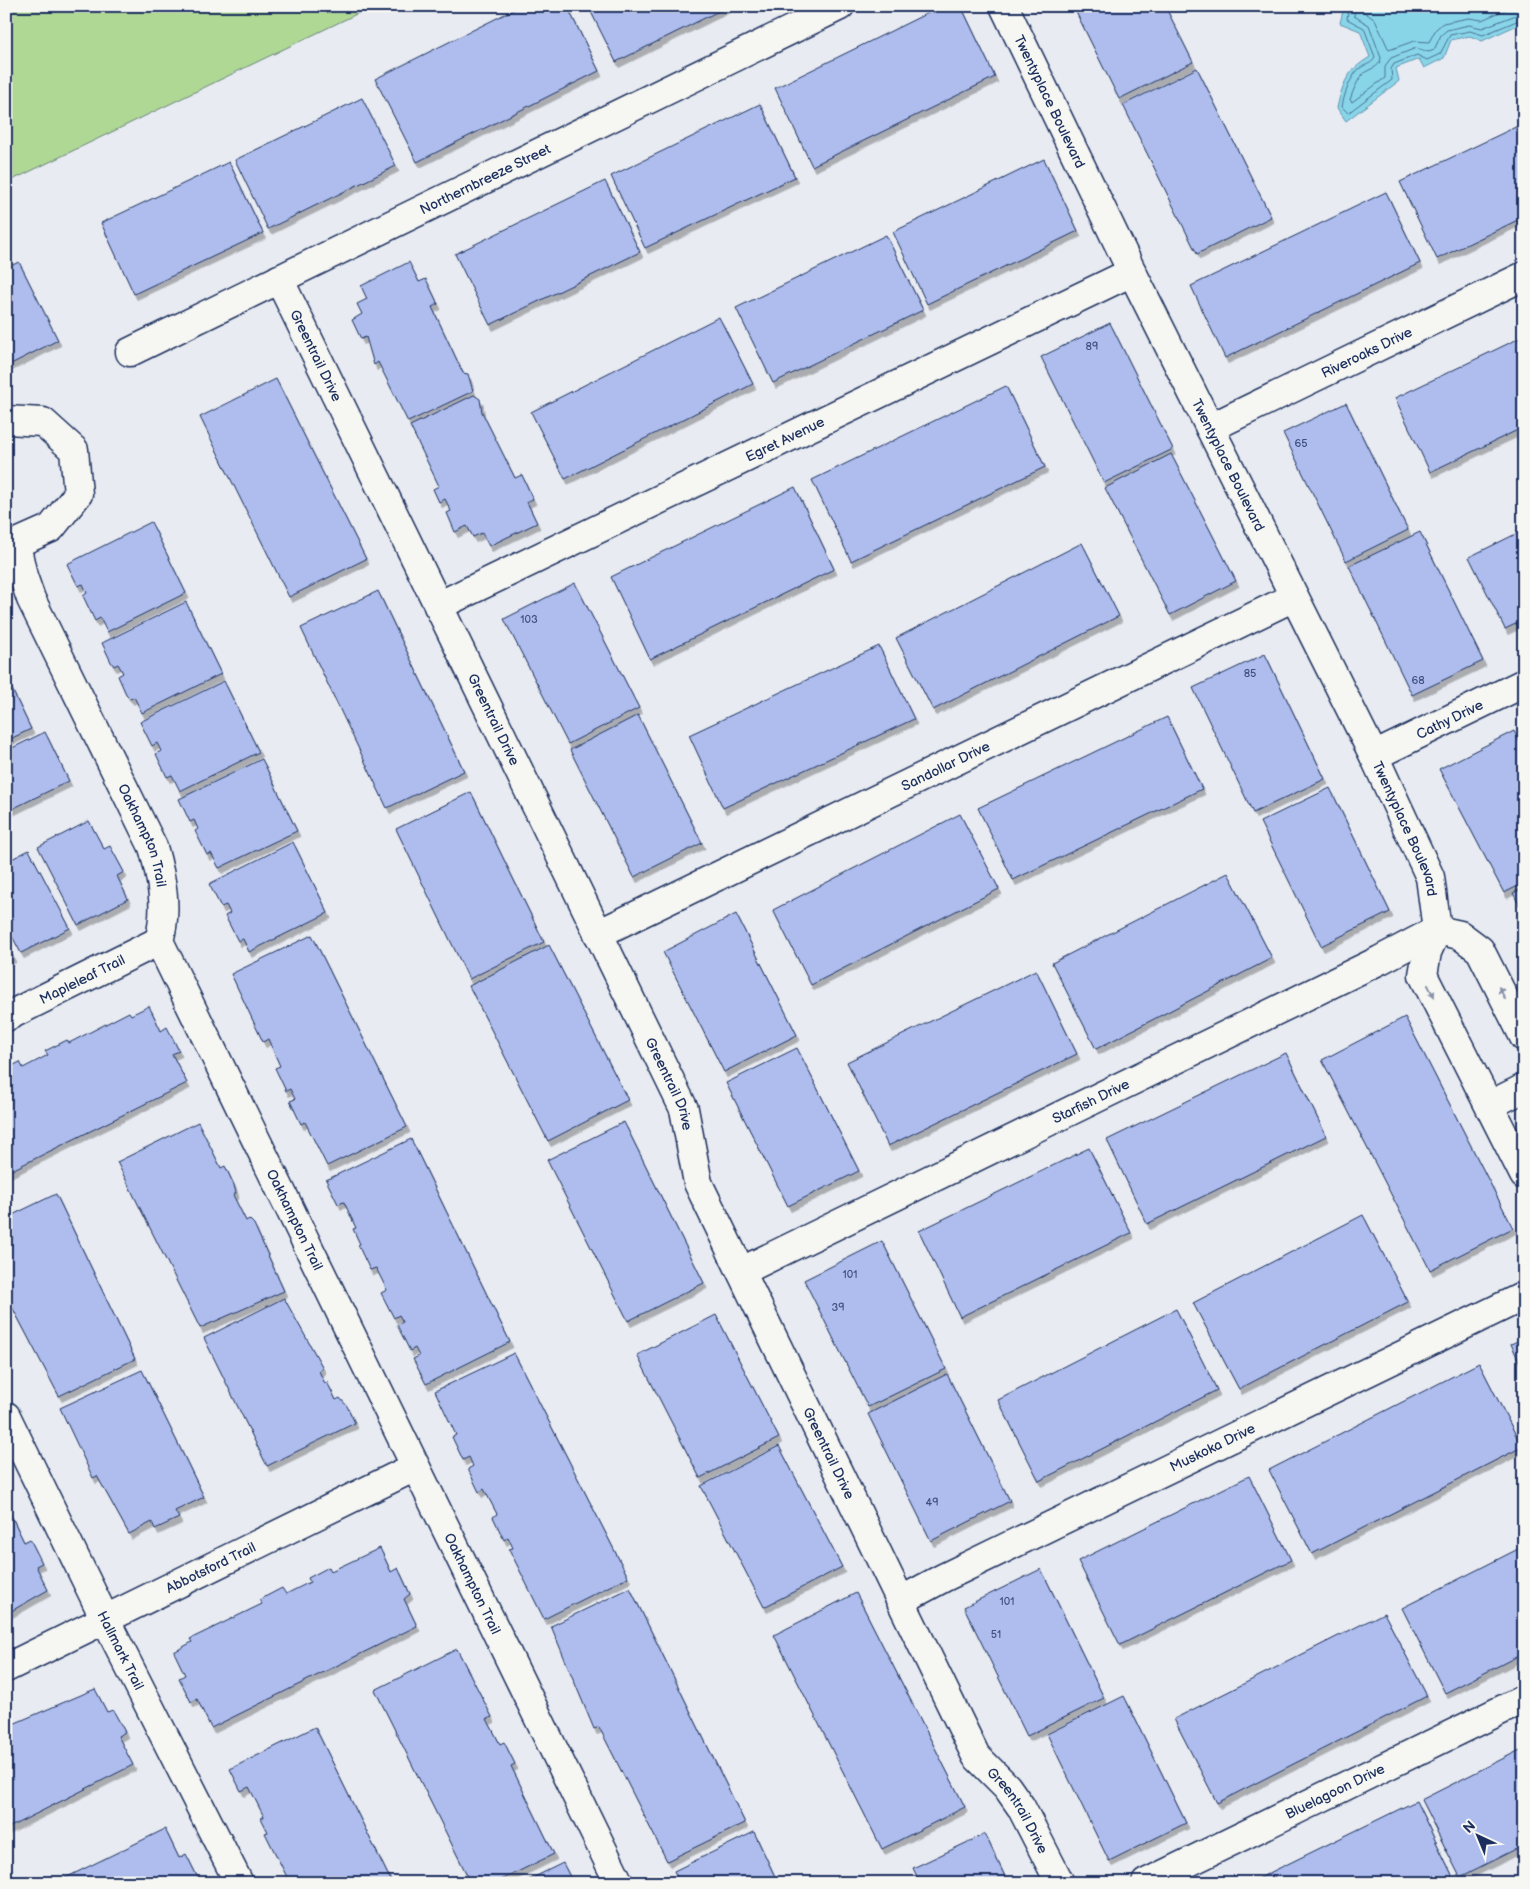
<svg xmlns="http://www.w3.org/2000/svg" width="1530" height="1889" viewBox="0 0 1530 1889" font-family="'Balsamiq Sans',sans-serif">
<style>
.green{fill:#b0d895;stroke:#66847a}
.water{fill:#89d5e8;stroke:#5d93b1}
.lines{fill:none;stroke-linecap:round;stroke-linejoin:round}
.shore{stroke:#477195;stroke-width:1}
.building{fill:#aebded;stroke:#1b2f5e;filter:url(#shadow)}
.street-casing{stroke:#1b2f5e;stroke-width:31}
.street{stroke:#f6f6f2;stroke-width:28}
.oneway{fill:#8892a8}
.labels{text-anchor:middle;dominant-baseline:central;stroke-width:4;stroke-linejoin:round;paint-order:stroke}
.number-label{font-size:11px;fill:#405282}
.street-label{font-size:14px;fill:#1b2f5e;stroke:#f6f6f2}
</style>
<defs>
<filter id="shadow"><feDropShadow dx="3" dy="5.5" stdDeviation="0" flood-color="#0004"/></filter>
</defs>
<rect width="100%" height="100%" fill="#e8ebf1"/>
<filter id="ink" filterUnits="userSpaceOnUse"><feTurbulence type="fractalNoise" baseFrequency=".02" numOctaves="2"/><feDisplacementMap in="SourceGraphic" scale="10" xChannelSelector="R" yChannelSelector="G"/><feConvolveMatrix kernelMatrix="1 2 1 2 8 2 1 2 1" color-interpolation-filters="sRGB"/></filter>
<g filter="url(#ink)">
<path class="green" d="M6,6H373L6,183Z"/>
<path class="water" d="M1347,6H1524V22L1482,41L1470,36L1451,40L1444,58L1424,68L1419,59L1396,68L1399,81L1346,121L1337,108C1343,82 1347,71 1370,57L1360,31L1340,23L1344,7Z"/>
<g class="lines">
<g class="shore">
<path d="M1349,6L1347,19L1364,28L1375,57C1373,64 1365,64 1359,69C1350,77 1344,95 1342,107L1348,113L1392,80L1391,69L1394,64L1417,55L1427,60L1440,54L1450,35L1470,31L1483,35L1524,18"/>
<path d="M1355,6L1354,16L1369,25L1381,58C1379,69 1371,67 1363,74C1358,79 1352,93 1350,100L1352,102L1385,78V66L1391,58L1416,48L1429,52L1434,50L1441,35L1447,30L1469,25L1482,28L1524,12"/>
<path d="M1362,6L1363,11L1375,20L1389,50L1414,41L1429,42L1436,29L1443,23L1469,18L1482,20L1514,6"/>
</g>
</g>
<g class="building">
<path d="M521,6H567L599,71L417,162L375,79Z"/>
<path d="M588,6H729L616,62Z"/>
<path d="M942,6H961L995,77L812,166L775,88Z"/>
<path d="M1073,6H1165L1193,62L1119,99Z"/>
<path d="M1197,68L1271,217L1197,254L1123,105Z"/>
<path d="M362,98L396,166L268,229L235,160Z"/>
<path d="M760,104L795,177L645,248L611,176Z"/>
<path d="M1524,123V217L1437,259L1400,182Z"/>
<path d="M1044,159L1078,231L927,304L893,232Z"/>
<path d="M229,162L263,233L134,294L101,223Z"/>
<path d="M605,181L640,252L490,325L455,254Z"/>
<path d="M1386,192L1420,263L1225,358L1191,286Z"/>
<path d="M886,235L923,310L773,383L736,308Z"/>
<path d="M19,262L58,340L9,365L6,359V268Z"/>
<path d="M409,262L419,282L426,279L438,304L432,307L463,373L468,374L473,391L408,422L378,362L374,365L366,337L361,339L352,320L362,314L357,304L367,299L361,286Z"/>
<path d="M719,317L753,384L565,479L531,412Z"/>
<path d="M1110,323L1173,449L1104,483L1041,357Z"/>
<path d="M1524,336V427L1430,472L1395,398Z"/>
<path d="M276,379L366,559L289,597L200,417Z"/>
<path d="M1006,386L1045,467L851,561L812,480Z"/>
<path d="M474,395L480,399L482,412L515,478L522,475L533,499L527,502L537,523L489,546L482,533L473,537L467,526L455,532L447,513L451,511L445,499L439,502L433,489L439,486L410,426Z"/>
<path d="M1346,403L1408,530L1346,561L1283,433Z"/>
<path d="M1171,454L1236,581L1170,615L1105,488Z"/>
<path d="M795,487L834,569L650,659L611,577Z"/>
<path d="M151,522L186,593L107,632L100,618L95,621L83,596L87,593L83,584L78,586L67,564Z"/>
<path d="M1524,530V620L1505,629L1469,557Z"/>
<path d="M1420,532L1483,661L1412,695L1349,566Z"/>
<path d="M1082,543L1119,616L933,710L896,638Z"/>
<path d="M575,583L639,708L568,744L504,619Z"/>
<path d="M378,591L464,771L387,808L301,628Z"/>
<path d="M186,602L221,674L142,713L134,697L131,699L126,694L118,676L123,673L118,664L114,666L111,662L102,643Z"/>
<path d="M879,646L914,719L723,808L689,735Z"/>
<path d="M1265,654L1325,779L1253,813L1193,688Z"/>
<path d="M7,679L31,729L6,741V680Z"/>
<path d="M224,681L259,752L180,791L172,775L167,777L156,754L161,751L157,743L152,746L140,722Z"/>
<path d="M638,715L702,843L634,877L570,750Z"/>
<path d="M1167,717L1202,789L1013,880L978,808Z"/>
<path d="M1514,731L1524,750V883L1504,893L1439,769Z"/>
<path d="M45,732L69,781L6,812V751Z"/>
<path d="M262,759L297,831L219,868L211,853L207,855L195,831L198,829L194,820L190,822L179,799Z"/>
<path d="M1330,788L1390,912L1321,946L1260,822Z"/>
<path d="M471,792L544,942L469,979L396,829Z"/>
<path d="M960,814L999,889L811,985L773,910Z"/>
<path d="M89,821L104,849L110,846L124,872L117,876L128,899L78,925L38,847Z"/>
<path d="M293,842L328,913L249,952L243,939L238,941L225,916L230,913L226,905L221,907L209,884Z"/>
<path d="M29,850L70,928L21,953L6,925V862Z"/>
<path d="M1228,873L1272,958L1096,1049L1052,963Z"/>
<path d="M1524,888V914L1513,893Z"/>
<path d="M736,914L797,1035L724,1072L663,952Z"/>
<path d="M312,935L407,1127L327,1166L305,1122L301,1124L290,1101L295,1099L290,1089L286,1091L275,1068L280,1066L268,1039L263,1042L231,974Z"/>
<path d="M6,942L13,957L6,960Z"/>
<path d="M549,945L628,1100L548,1141L469,986Z"/>
<path d="M1036,970L1077,1054L888,1146L847,1062Z"/>
<path d="M149,1006L161,1031L167,1027L179,1051L172,1054L187,1083L6,1173V1069L20,1062L23,1068L48,1055L45,1051L67,1040L69,1043L129,1012L131,1015Z"/>
<path d="M1405,1017L1513,1228L1430,1270L1322,1060Z"/>
<path d="M797,1048L859,1171L788,1206L726,1083Z"/>
<path d="M1286,1053L1326,1136L1147,1224L1107,1140Z"/>
<path d="M198,1122L221,1168L225,1166L234,1185L236,1193L233,1195L246,1221L249,1219L254,1224L284,1291L200,1328L117,1162Z"/>
<path d="M624,1122L704,1283L628,1321L547,1160Z"/>
<path d="M411,1139L510,1342L426,1384L413,1359L419,1356L415,1348L410,1351L397,1325L403,1322L399,1315L394,1318L381,1293L387,1290L376,1268L370,1270L358,1245L360,1244L353,1229L356,1228L344,1202L338,1204L326,1180Z"/>
<path d="M1089,1148L1131,1233L960,1317L919,1231Z"/>
<path d="M56,1194L135,1359L59,1396L10,1303H6V1218Z"/>
<path d="M1363,1215L1408,1302L1239,1389L1193,1303Z"/>
<path d="M882,1241L946,1369L868,1407L804,1280Z"/>
<path d="M284,1298L323,1368L319,1371L325,1384L327,1382L336,1400L340,1398L347,1406L355,1423L267,1466L204,1338Z"/>
<path d="M1176,1309L1217,1390L1039,1481L998,1400Z"/>
<path d="M716,1315L779,1438L700,1478L637,1355Z"/>
<path d="M1524,1338V1372L1511,1344Z"/>
<path d="M514,1353L628,1577L544,1619L509,1549L513,1548L508,1537L504,1540L493,1517L497,1514L484,1489L479,1492L468,1469L473,1466L469,1457L463,1460L452,1437L456,1435L435,1391Z"/>
<path d="M1479,1363L1522,1447L1312,1554L1269,1470Z"/>
<path d="M142,1370L204,1497L175,1511L179,1518L155,1529L152,1522L129,1534L97,1476L93,1478L60,1408Z"/>
<path d="M947,1374L1010,1501L931,1541L868,1414Z"/>
<path d="M779,1446L842,1567L764,1607L701,1486Z"/>
<path d="M1249,1476L1291,1560L1120,1645L1078,1561Z"/>
<path d="M10,1513L24,1542L30,1539L42,1563L36,1566L48,1590L6,1614V1515Z"/>
<path d="M1524,1546V1653L1445,1693L1402,1608Z"/>
<path d="M380,1548L391,1572L398,1568L410,1594L404,1599L417,1626L211,1728L197,1699L191,1702L179,1678L185,1675L174,1652L192,1642L190,1639L262,1604L259,1600L282,1588L286,1594L310,1582L308,1578L329,1567L331,1571Z"/>
<path d="M1041,1569L1104,1698L1027,1736L964,1607Z"/>
<path d="M630,1588L745,1823L667,1861L599,1727L594,1729L551,1626Z"/>
<path d="M856,1593L965,1807L882,1849L774,1635Z"/>
<path d="M1384,1613L1427,1696L1217,1803L1174,1719Z"/>
<path d="M457,1649L492,1717L487,1719L500,1744L504,1742L515,1764L511,1766L554,1854L495,1883H471L375,1690Z"/>
<path d="M95,1689L107,1712L113,1710L125,1732L118,1736L133,1765L6,1829V1727Z"/>
<path d="M1124,1696L1186,1823L1109,1861L1047,1734Z"/>
<path d="M315,1727L392,1883H285L283,1880L287,1877L265,1833L268,1832L261,1818L264,1817L249,1787L241,1791L230,1769Z"/>
<path d="M1524,1748V1845L1460,1877L1421,1800Z"/>
<path d="M1416,1801L1454,1879L1448,1883H1249Z"/>
<path d="M165,1829L179,1858L186,1854L198,1878L192,1883H55Z"/>
<path d="M754,1832L778,1883H680L674,1871Z"/>
<path d="M985,1834L1008,1883H920L913,1868Z"/>
<path d="M563,1863L573,1883H522Z"/>
</g>
<g class="lines">
<defs>
<g id="street">
<path id="s1" d="M1004,6L1132,272L1374,756L1430,877L1437,930L1427,952L1423,975L1524,1175"/>
<path id="s2" d="M279,279L684,1109L698,1183L976,1756L1007,1787L1021,1807L1060,1883"/>
<path id="s3" d="M130,352L840,6"/>
<path d="M6,420L43,422L74,450L78,494L51,528L6,548"/>
<path id="s4" d="M1210,428L1524,276"/>
<path id="s5" d="M16,544L23,576L31,599L153,847C162,879 168,909 159,941L619,1883"/>
<path id="s6" d="M438,606L1132,272"/>
<path id="s7" d="M1374,756L1524,683"/>
<path d="M1437,930L1460,935L1480,950L1524,1037"/>
<path id="s8" d="M598,934L1294,597"/>
<path id="s9" d="M6,1017L159,941"/>
<path d="M1490,1105L1524,1088"/>
<path id="s10" d="M742,1271L1380,960L1437,930"/>
<path id="s11" d="M6,1416L105,1619L239,1883"/>
<path id="s12" d="M902,1600L943,1578L1524,1296"/>
<path id="s13" d="M6,1668L415,1467"/>
<path id="s14" d="M1146,1883L1524,1699"/>
</g>
</defs>
<use href="#street" class="street-casing"/>
<use href="#street" class="street"/>
</g>
<defs><path id="oneway-solid" d="M-6-.8H1V-3.2L6.5 0L1 3.2V.8H-6Z" transform="scale(1.25)"/></defs>
<g class="oneway">
<use href="#oneway-solid" transform="translate(1431 991) rotate(63)"/>
<use href="#oneway-solid" transform="translate(1502 993) rotate(-117)"/>
</g>
</g>
<g class="labels">
<g class="number-label">
<text x="1092" y="346">89</text>
<text x="1301" y="443">65</text>
<text x="529" y="619">103</text>
<text x="1250" y="673">85</text>
<text x="1418" y="680">68</text>
<text x="850" y="1274">101</text>
<text x="838" y="1307">39</text>
<text x="932" y="1502">49</text>
<text x="1007" y="1601">101</text>
<text x="996" y="1634">51</text>
</g>
<g class="street-label">
<text stroke="none"><textPath href="#s1" startOffset="106">Twentyplace Boulevard</textPath></text>
<text stroke="none"><textPath href="#s3" startOffset="395">Northernbreeze Street</textPath></text>
<text stroke="none"><textPath href="#s4" startOffset="174">Riveroaks Drive</textPath></text>
<text stroke="none"><textPath href="#s2" startOffset="85">Greentrail Drive</textPath></text>
<text stroke="none"><textPath href="#s6" startOffset="385">Egret Avenue</textPath></text>
<text stroke="none"><textPath href="#s1" startOffset="511">Twentyplace Boulevard</textPath></text>
<text stroke="none"><textPath href="#s2" startOffset="490">Greentrail Drive</textPath></text>
<text stroke="none"><textPath href="#s7" startOffset="84">Cathy Drive</textPath></text>
<text stroke="none"><textPath href="#s8" startOffset="386">Sandollar Drive</textPath></text>
<text stroke="none"><textPath href="#s1" startOffset="916">Twentyplace Boulevard</textPath></text>
<text stroke="none"><textPath href="#s5" startOffset="319">Oakhampton Trail</textPath></text>
<text stroke="none"><textPath href="#s9" startOffset="85">Mapleleaf Trail</textPath></text>
<text stroke="none"><textPath href="#s2" startOffset="895">Greentrail Drive</textPath></text>
<text stroke="none"><textPath href="#s10" startOffset="388">Starfish Drive</textPath></text>
<text stroke="none"><textPath href="#s5" startOffset="739">Oakhampton Trail</textPath></text>
<text stroke="none"><textPath href="#s12" startOffset="346">Muskoka Drive</textPath></text>
<text stroke="none"><textPath href="#s2" startOffset="1299">Greentrail Drive</textPath></text>
<text stroke="none"><textPath href="#s13" startOffset="228">Abbotsford Trail</textPath></text>
<text stroke="none"><textPath href="#s5" startOffset="1144">Oakhampton Trail</textPath></text>
<text stroke="none"><textPath href="#s11" startOffset="261">Hallmark Trail</textPath></text>
<text stroke="none"><textPath href="#s14" startOffset="210">Bluelagoon Drive</textPath></text>
<text stroke="none"><textPath href="#s2" startOffset="1705">Greentrail Drive</textPath></text>
</g>
</g>
<rect width="1530" height="1889" fill="none" stroke="#f6f6f2" stroke-width="25"/>
<rect x="12" y="12" width="1505" height="1864" fill="none" stroke="#1b2f5e" stroke-width="2" filter="url(#ink)"/>
<g transform="translate(1478 1836) rotate(316)" stroke="#f6f6f2" stroke-width="4" paint-order="stroke">
<path d="M0-4L9 19L0 12L-9 19Z" fill="#1b2f5e"/>
<text y="-8" font-size="14" font-weight="bold" text-anchor="middle" fill="#1b2f5e">N</text>
</g>
</svg>
